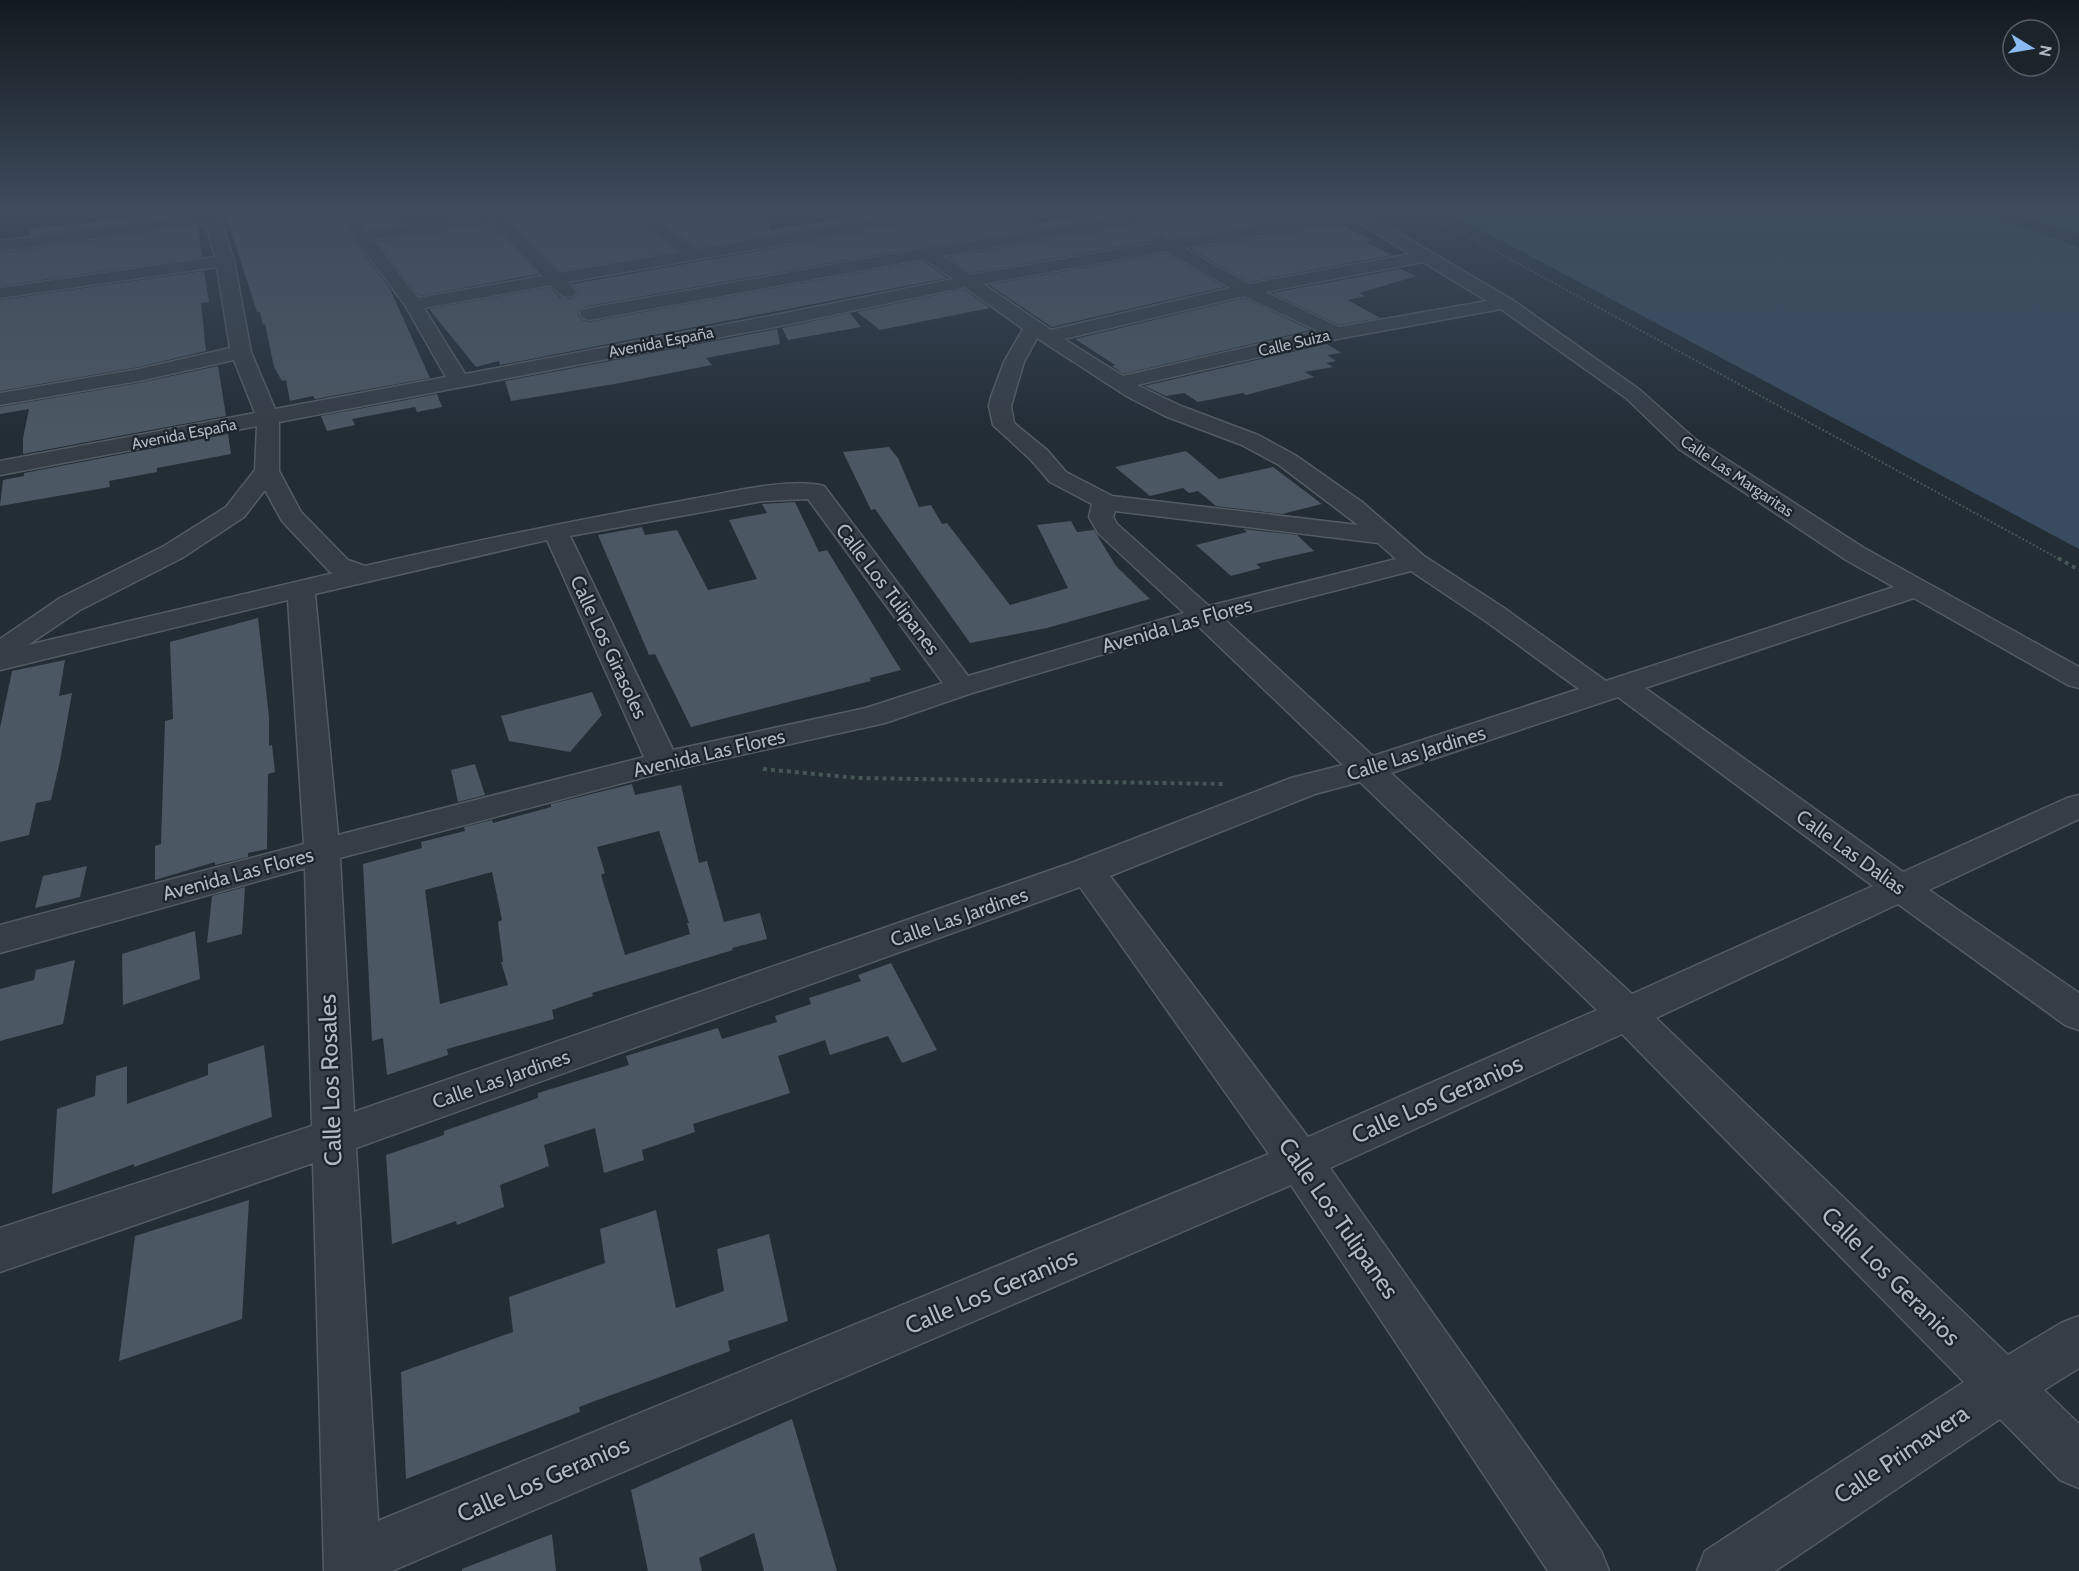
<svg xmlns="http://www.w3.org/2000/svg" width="2079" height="1571" viewBox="0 0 2079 1571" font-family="Cabin,sans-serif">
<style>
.water{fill:#394c5f}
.building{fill:#4b5762;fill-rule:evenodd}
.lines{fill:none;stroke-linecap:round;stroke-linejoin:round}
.minor-casing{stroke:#535c64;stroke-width:3}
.path-far1{stroke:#445656;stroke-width:2;stroke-dasharray:2 2;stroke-linecap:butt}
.path{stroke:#445656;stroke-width:4;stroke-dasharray:4 4;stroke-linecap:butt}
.minor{fill:#353e47;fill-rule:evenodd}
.labels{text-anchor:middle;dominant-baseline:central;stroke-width:4.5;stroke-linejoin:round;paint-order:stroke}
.far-street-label{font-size:16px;fill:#b0b9c3;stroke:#1b232b}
.street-label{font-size:20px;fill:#b0b9c3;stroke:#1b232b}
.near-street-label{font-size:24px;fill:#b0b9c3;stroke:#1b232b}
</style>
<rect width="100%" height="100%" fill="#222d36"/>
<g class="water">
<path d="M1446,211H1973L2079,247V549Z"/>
<path d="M2008,211H2079V234Z"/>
</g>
<g class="building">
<path d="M196,211V214L30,235V229Z"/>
<path d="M225,211H339L352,238L390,289L430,378L315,399L313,396L290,401L286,380L282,381L274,367L265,324L263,325L260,312H257Z"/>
<path d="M357,211H400L401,224L368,229Z"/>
<path d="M569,211H624L674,251L560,271L513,223L543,218L552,213Z"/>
<path d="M645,211H768L770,230L891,211H909L698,247Z"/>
<path d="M954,211H1018L1038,223L1125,211H1147L927,246L588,306L580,309L578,315L581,320L589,322L923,261L947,278L500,365L499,361L476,367L429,309L550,287L559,297L570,299L575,297L578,292L572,284L944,218Z"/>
<path d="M1194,211H1313L1321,214L1171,238L1161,234L1153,235L1152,241L971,273L948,257L1184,218Z"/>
<path d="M492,225L538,274L419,296L377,242Z"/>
<path d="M1341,225L1372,240L1365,242L1392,255L1249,282L1191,249Z"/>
<path d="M198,227L202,257L0,286V253Z"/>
<path d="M1166,253L1224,287L1052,327L989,285Z"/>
<path d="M1400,269L1417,276L1359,293L1365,296L1348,300L1380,318L1339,325L1272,293Z"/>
<path d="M204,271L209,302L201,303L206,351L139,367L0,391V300Z"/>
<path d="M964,289L990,308L880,330L857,312Z"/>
<path d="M1244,298L1311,330L1123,374L1112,366L1115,365L1075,339Z"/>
<path d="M850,313L861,327L788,340L782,328Z"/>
<path d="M777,329L780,344L706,358L712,365L620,383L511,401L505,381Z"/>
<path d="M1327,344L1341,353L1327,355L1336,361L1326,363L1333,367L1305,372L1314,377L1246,395L1243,393L1198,402L1184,393L1166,396L1144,386Z"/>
<path d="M218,366L226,416L23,454V438L29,409L0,414V407L139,383Z"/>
<path d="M437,394L442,407L417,412L415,407L352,419L355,425L327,431L321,416Z"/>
<path d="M228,434L231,454L157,468V472L109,481L110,487L0,506L3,480L24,476V473Z"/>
<path d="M889,447L898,458L919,507L931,505L942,524L947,523L1010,605L1068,588L1037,525L1071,521L1077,532L1094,530L1116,566L1150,599L1047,628L970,643L875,509L871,510L843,452Z"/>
<path d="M1186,451L1219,479L1273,467L1322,504L1282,514L1216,506L1198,491L1189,493L1183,488L1150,496L1115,467Z"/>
<path d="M795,502L819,552L827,550L901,670L870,678L871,681L691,727L655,654L649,655L598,535L642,527L645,535L677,530L708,590L757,579L729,520L767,513L762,504Z"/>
<path d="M1243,529L1297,535L1314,551L1256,564L1261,568L1231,576L1196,545L1247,532Z"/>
<path d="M258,618L269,717V746L272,745L275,772L268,774L267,849L248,853V857L215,865V862L155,880V846L161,844L165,721L173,719L170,642Z"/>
<path d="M65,660L59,696L72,693L60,761L51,800L36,803L29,835L0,842V728L12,671Z"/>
<path d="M592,692L602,715L570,752L509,741L501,716Z"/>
<path d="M475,764L485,795L458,802L451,770Z"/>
<path d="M632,784L635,795L681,785L699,863L707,861L724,922L760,913L767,939L732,948L733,950L592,993L593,996L552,1010L554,1019L447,1049L448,1055L387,1075L383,1038L372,1041L363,864L422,848L421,842L465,831L464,827L492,820L493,823L551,807V804ZM659,831L689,923H687L690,934L625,955L601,875L605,873L597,847ZM492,872L502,920L498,922L503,962H501L508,985L440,1004L425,890Z"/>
<path d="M87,866L80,897L35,908L43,876Z"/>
<path d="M245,887L242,934L207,943L212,896Z"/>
<path d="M195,931L200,979L123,1005L122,954Z"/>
<path d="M75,960L63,1024L0,1041V989L34,980L36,970Z"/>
<path d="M891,963L937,1050L902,1063L888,1036L830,1055L825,1040L778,1056L790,1093L693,1124L695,1132L642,1150L644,1160L604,1173L595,1128L544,1145L549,1166L500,1185L504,1207L457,1225L456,1221L392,1244L386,1155L444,1135V1131L538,1098V1093L629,1065L626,1056L718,1028L722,1039L777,1022L775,1016L811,1004L809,998L861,981L858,975Z"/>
<path d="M264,1045L272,1117L134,1167V1164L52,1194L57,1109L95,1096L96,1076L127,1066V1104L208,1075V1064Z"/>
<path d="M249,1200L242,1319L119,1361L135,1236Z"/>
<path d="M656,1210L676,1308L724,1291L717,1249L769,1234L788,1321L728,1341L730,1351L579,1407L580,1412L406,1479L401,1372L513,1332L509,1297L605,1263L600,1229Z"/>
<path d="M792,1419L837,1571H764L754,1533L699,1558L702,1571H648L631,1490Z"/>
<path d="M552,1534L556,1571H462V1569Z"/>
</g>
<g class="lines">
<defs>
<path id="minor" d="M203,211H218L234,261L251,352L275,409L446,377L405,305L354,237L341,211H355L367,231L514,211H550L549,214L543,216L508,221L559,273L679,252L626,211H642L697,249L920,211H952L944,216L568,282L576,292L573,296C562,299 558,293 551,285L424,308L465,374L780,314L953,279L924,259L589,320L582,318L580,314L582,310L589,308L927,248L1158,211H1192L1184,216L942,256L971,275L1154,243L1155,237L1161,236L1171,240L1344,213V211H1361L1511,299L1640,390L1695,439L1864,548L2079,667V688L2068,685L1914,598L1645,688L1903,872L2067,798L2079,795V819L1929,890L2079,993V1030L2065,1025L1898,904L1656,1018L2008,1355L2061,1323L2079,1316V1368L2044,1390L2079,1424V1488L2060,1480L2000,1419L1775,1571H1697L1705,1551L1964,1382L1622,1034L1330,1168L1601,1551L1609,1571H1548L1291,1185L392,1571H324L313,1163L0,1272V1228L312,1126L305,868L0,953V925L304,844L288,600L0,670V639L60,598L164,546L226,507L255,470L257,426L0,475V461L255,413L234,360L139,381L0,405V393L139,369L230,348L217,267L0,298V288L215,257L206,224L0,251V241L203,215ZM1355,220L1410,254L1249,284L1184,248ZM493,223L542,276L418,298L373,240ZM1166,251L1230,288L1051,330L983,284ZM1423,262L1487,301L1339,327L1265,292ZM965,287L1023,329L1004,362L991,397L989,406L993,425L1031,460L1050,482L1092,504L1089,517L1098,533L1184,613L968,676L824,486C789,477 728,493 692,499C582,519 474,541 365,566L348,560L301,512L279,471V422L780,326ZM1244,296L1318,331L1123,376L1064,339ZM1501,309L1626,398L1679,449L1846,560L1894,587L1606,681L1504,608L1424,556L1362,502L1295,455L1258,435L1181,406L1137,385L1337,339ZM1037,338L1128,397L1165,416L1242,445L1279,465L1358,525L1112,496L1066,472L1047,450L1014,423L1011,406L1024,362ZM265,490L282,521L330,572L334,573L28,645L80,610L182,558L244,517ZM808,499L943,683L866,708L673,750L570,536L763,501ZM1115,511L1378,543L1396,559L1209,606L1117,524L1113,517ZM547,540L644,757L338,835L315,594ZM1411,571L1484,620L1579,689L1373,756L1224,619ZM1198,626L1343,765L1291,778L1074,862L354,1112L340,858L664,772L885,723L972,693ZM1618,697L1873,886L1632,994L1391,773ZM1360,782L1597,1010L1308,1137L1110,876L1315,794ZM1080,887L1269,1154L378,1521L356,1148Z"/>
</defs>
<use href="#minor" class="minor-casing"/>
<path class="path-far1" d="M1422,211L2061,560"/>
<g class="path">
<path d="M2058,558L2079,570"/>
<path d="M763,769L858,778L1223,784"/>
</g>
<use href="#minor" class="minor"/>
</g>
<linearGradient id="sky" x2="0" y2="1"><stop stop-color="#13191e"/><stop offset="0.49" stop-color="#3e4c5d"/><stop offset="1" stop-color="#3e4c5d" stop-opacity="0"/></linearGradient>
<rect width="2079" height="430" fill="url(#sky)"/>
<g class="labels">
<g class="far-street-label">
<text transform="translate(661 342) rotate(-11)">Avenida España</text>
<text transform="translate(1294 343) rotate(-13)">Calle Suiza</text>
<text transform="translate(184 434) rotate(-11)">Avenida España</text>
<text transform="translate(1737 476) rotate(34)">Calle Las Margaritas</text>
</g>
<g class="street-label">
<text transform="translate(888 589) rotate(53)">Calle Los Tulipanes</text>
<text transform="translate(1177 625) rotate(-16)">Avenida Las Flores</text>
<text transform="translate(609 647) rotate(65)">Calle Los Girasoles</text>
<text transform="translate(709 753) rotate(-13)">Avenida Las Flores</text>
<text transform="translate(1416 753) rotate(-17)">Calle Las Jardines</text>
<text transform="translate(1851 852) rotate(36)">Calle Las Dalias</text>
<text transform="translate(238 874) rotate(-15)">Avenida Las Flores</text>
<text transform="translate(959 917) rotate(-19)">Calle Las Jardines</text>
<text transform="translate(501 1079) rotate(-19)">Calle Las Jardines</text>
</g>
<g class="near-street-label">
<text transform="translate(330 1080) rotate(-92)">Calle Los Rosales</text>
<text transform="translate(1437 1099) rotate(-24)">Calle Los Geranios</text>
<text transform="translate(1339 1218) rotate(55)">Calle Los Tulipanes</text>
<text transform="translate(1891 1276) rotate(45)">Calle Los Geranios</text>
<text transform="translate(991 1291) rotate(-23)">Calle Los Geranios</text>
<text transform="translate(1901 1454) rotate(-34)">Calle Primavera</text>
<text transform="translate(543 1479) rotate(-23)">Calle Los Geranios</text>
</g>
</g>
<g transform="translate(2031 48) rotate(101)"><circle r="28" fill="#1b232b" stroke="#575f68" stroke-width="1.5"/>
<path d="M0-4.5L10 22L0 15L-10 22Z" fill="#8abaef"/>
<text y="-9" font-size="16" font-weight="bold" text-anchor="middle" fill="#b0b9c3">N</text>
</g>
</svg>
